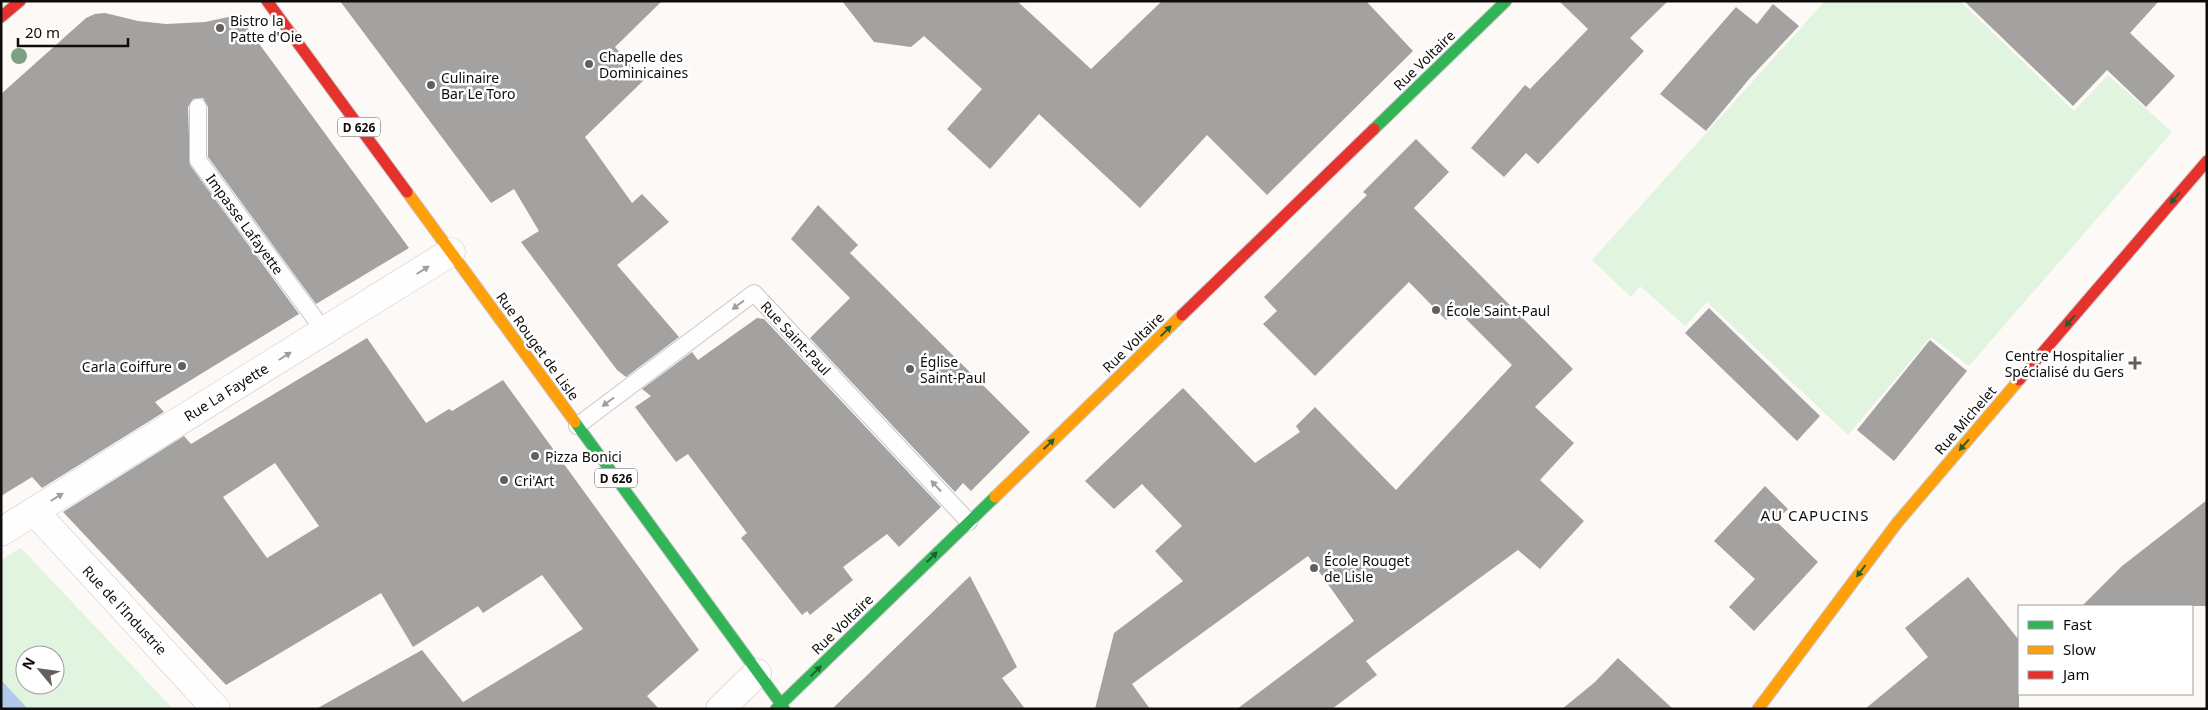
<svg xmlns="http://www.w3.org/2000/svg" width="2208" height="710" viewBox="0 0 2208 710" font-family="'Noto Sans',sans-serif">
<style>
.green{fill:#e1f4df;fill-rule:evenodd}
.water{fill:#b0caec}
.building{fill:#a4a2a0;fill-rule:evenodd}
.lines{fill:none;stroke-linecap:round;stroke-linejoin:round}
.lane-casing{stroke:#c9c7c6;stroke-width:18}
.street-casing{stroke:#c9c7c6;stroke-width:29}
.fast-casing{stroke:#c9c7c6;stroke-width:13}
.slow-casing{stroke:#c9c7c6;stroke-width:13}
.jam-casing{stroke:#c9c7c6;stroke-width:13}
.lane{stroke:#fffefe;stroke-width:16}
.street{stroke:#fffefe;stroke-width:28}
.fast{stroke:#30b455;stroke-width:11}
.slow{stroke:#ff9f0a;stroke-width:11}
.jam{stroke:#e5322d;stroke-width:11}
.tree{fill:#7ca281}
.oneway{fill:#206030}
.oneway2{fill:#9f9e9d}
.poi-dot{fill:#62605e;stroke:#fff;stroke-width:2}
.labels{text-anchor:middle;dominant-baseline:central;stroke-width:5;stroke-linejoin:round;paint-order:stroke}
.shield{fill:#fff;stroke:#575654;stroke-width:1}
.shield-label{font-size:12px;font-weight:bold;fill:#0f0d0b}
.poi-label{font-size:14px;fill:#0f0d0b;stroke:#fff;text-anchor:start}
.street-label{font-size:14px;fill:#0f0d0b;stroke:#fff}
.neighbourhood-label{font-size:15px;letter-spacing:1px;fill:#0f0d0b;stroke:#fff}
</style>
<rect width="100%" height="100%" fill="#fcf9f7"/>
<g class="green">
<path d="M1825,1H1960L2074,111L2108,75L2172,132L1969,366L1931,337L1848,435L1707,302L1685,326L1640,286L1631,297L1592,260Z"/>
<path d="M21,548L173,709H1V560ZM25,655H55V685H25Z"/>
</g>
<path class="water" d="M1,680L28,709H1Z"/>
<g class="building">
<path d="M340,1H662L615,47L644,80L585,137L632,203L642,194L669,222L617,265L679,337L626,377L617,370L521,242L539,231L514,189L491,203Z"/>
<path d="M842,1H1017L1091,69L1162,1H1366L1413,51L1267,195L1207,135L1140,208L1039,114L990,169L947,129L982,89L924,36L911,47L874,42Z"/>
<path d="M1559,1H1668L1630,38L1644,51L1538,164L1526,153L1504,177L1471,148L1525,85L1530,89L1588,29Z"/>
<path d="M1964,1H2159L2130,33L2175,76L2146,107L2107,70L2073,106Z"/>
<path d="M1773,4L1799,26L1750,78L1706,131L1660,94L1736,7L1757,24Z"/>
<path d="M105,13L138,21L166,24L205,22L238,15L409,248L316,304L208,157V107L203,98L193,99L188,107L190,165L299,314L155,402L164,412L42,488L32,477L1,496V94L86,18L95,14Z"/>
<path d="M1416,139L1449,172L1414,208L1573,369L1535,407L1574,443L1540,480L1584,521L1540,569L1518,550L1366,661L1377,675L1332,709H1237L1354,621L1308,556L1132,684L1150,709H1095L1114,633L1183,581L1155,551L1182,526L1142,484L1114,509L1085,481L1183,388L1255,463L1300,432L1296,426L1315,407L1396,490L1512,365L1456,309L1446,320L1409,282L1315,376L1263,324L1277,311L1264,297L1367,195L1363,192Z"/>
<path d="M818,205L858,245L850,253L1030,432L971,491L963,483L955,492L810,338L850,298L791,239Z"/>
<path d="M1709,308L1820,416L1797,441L1685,333Z"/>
<path d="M757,318L764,319L941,507L899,547L887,534L843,567L853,580L810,615L807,611L802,615L741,538L747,533L688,454L676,462L635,407L651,396L642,389L692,352L698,360Z"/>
<path d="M367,338L426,423L449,409L452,411L503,380L699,650L647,696L659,709H316L422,650L463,702L583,629L542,575L483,613L478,606L413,647L381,593L226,685L63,512L184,436L191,444ZM275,463L319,526L267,558L223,497Z"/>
<path d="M1930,340L1967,371L1894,461L1857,430Z"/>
<path d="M1765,486L1788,509L1776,521L1818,562L1754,631L1729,607L1755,579L1714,541Z"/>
<path d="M2207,500V606H2082L2122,566Z"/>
<path d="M970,576L1017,667L1002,678L1025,709H832Z"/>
<path d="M1968,577L2019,640V709H1865L1928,657L1905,628Z"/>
<path d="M1618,658L1673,709H1562L1595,682Z"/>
</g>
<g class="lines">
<defs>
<g id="lane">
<path d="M198,107V160L324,331"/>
<path d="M577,426L754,293L969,522"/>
</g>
<g id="street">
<path d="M34,511L216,709"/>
<path d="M1,532L451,252"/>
<path d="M720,709L757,673"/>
</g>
<g id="fast">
<path d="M1374,129L1506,1"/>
<path d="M575,422L781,704L776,709"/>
<path d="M784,709L781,704L995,497"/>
</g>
<g id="slow">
<path d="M407,192L575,422"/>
<path d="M995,497L1182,315"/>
<path d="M1758,709L1897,523L2019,380"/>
</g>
<g id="jam">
<path d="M267,1L407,192"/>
<path d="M1,17L20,1"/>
<path d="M1182,315L1374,129"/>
<path d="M2019,380L2207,161"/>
</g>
</defs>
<use href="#lane" class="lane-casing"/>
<use href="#street" class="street-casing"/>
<use href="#fast" class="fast-casing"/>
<use href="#slow" class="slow-casing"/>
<use href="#jam" class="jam-casing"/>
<use href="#lane" class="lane"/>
<use href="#street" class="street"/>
<use href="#fast" class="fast"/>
<use href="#slow" class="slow"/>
<use href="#jam" class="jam"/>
</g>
<circle class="tree" cx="19" cy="56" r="8"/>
<defs><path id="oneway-solid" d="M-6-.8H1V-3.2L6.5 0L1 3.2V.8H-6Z" transform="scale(1.25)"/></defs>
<g class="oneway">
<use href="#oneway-solid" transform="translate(2175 198) rotate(131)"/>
<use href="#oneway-solid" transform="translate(2070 321) rotate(131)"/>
<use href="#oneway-solid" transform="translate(1166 331) rotate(-44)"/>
<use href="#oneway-solid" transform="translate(1049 444) rotate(-44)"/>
<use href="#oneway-solid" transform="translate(1964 445) rotate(131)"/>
<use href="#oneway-solid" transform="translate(932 557) rotate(-44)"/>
<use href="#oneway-solid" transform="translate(1861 571) rotate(127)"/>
<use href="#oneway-solid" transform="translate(816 671) rotate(-44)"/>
</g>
<g class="oneway2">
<use href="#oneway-solid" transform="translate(423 270) rotate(-32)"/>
<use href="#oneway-solid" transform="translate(738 305) rotate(143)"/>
<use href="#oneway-solid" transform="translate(285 356) rotate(-32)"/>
<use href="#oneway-solid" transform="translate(608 402) rotate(143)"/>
<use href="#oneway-solid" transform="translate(936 486) rotate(-133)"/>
<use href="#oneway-solid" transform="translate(57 497) rotate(-32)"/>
</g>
<g class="poi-dot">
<circle cx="220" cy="28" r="5"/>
<circle cx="589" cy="64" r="5"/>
<circle cx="431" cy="85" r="5"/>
<circle cx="1436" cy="310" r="5"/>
<path d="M2132.5 355.5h5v5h5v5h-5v5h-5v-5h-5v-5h5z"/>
<circle cx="182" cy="366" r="5"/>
<circle cx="910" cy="369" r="5"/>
<circle cx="535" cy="456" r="5"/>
<circle cx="504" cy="480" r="5"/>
<circle cx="1314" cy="568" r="5"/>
</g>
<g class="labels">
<g class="shield">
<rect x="338" y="117.5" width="42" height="19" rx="4"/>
<rect x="595" y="468.5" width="42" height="19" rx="4"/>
</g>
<g class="shield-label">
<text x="359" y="127">D 626</text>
<text x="616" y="478">D 626</text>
</g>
<g class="poi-label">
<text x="230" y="20">Bistro la<tspan x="230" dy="16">Patte d'Oie</tspan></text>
<text x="599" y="56">Chapelle des<tspan x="599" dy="16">Dominicaines</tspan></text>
<text x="441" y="77">Culinaire<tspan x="441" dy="16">Bar Le Toro</tspan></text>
<text x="1446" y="310">École Saint-Paul</text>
<text x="2124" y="355" text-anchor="end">Centre Hospitalier<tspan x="2124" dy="16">Spécialisé du Gers</tspan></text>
<text x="920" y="361">Église<tspan x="920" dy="16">Saint-Paul</tspan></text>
<text x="172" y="366" text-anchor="end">Carla Coiffure</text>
<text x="545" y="456">Pizza Bonici</text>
<text x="514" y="480">Cri'Art</text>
<text x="1324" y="560">École Rouget<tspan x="1324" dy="16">de Lisle</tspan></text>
</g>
<g class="street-label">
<text transform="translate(1424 60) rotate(-44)">Rue Voltaire</text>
<text transform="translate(245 224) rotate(54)">Impasse Lafayette</text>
<text transform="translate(796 338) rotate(47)">Rue Saint-Paul</text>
<text transform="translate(1133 342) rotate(-44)">Rue Voltaire</text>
<text transform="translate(538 346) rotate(54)">Rue Rouget de Lisle</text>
<text transform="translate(226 392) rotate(-32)">Rue La Fayette</text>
<text transform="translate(1965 420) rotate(-49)">Rue Michelet</text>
<text transform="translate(125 610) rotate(47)">Rue de l'Industrie</text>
<text transform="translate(842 624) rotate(-44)">Rue Voltaire</text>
</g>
<g class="neighbourhood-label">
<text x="1815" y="515">AU CAPUCINS</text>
</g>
</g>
<rect width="2208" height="710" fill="none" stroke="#0f0d0b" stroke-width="5"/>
<rect x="2018" y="605" width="175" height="90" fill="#ffffff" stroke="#9f9e9d"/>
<rect x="2028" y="621" width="25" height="8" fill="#30b455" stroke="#9f9e9d"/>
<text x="2063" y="630" font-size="15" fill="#0f0d0b">Fast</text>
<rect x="2028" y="646" width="25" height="8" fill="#ff9f0a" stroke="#9f9e9d"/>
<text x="2063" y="655" font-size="15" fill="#0f0d0b">Slow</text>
<rect x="2028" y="671" width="25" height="8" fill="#e5322d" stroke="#9f9e9d"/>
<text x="2063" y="680" font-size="15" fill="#0f0d0b">Jam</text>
<g transform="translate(40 670) rotate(299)"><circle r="24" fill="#ffffff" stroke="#9f9e9d"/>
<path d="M0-4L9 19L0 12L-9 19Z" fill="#62605e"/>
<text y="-8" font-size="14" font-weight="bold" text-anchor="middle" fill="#0f0d0b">N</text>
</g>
<path d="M18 38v8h110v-8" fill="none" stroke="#0f0d0b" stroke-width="2.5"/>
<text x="25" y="38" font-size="15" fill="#0f0d0b" stroke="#ffffff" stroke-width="4" paint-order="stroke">20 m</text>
</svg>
